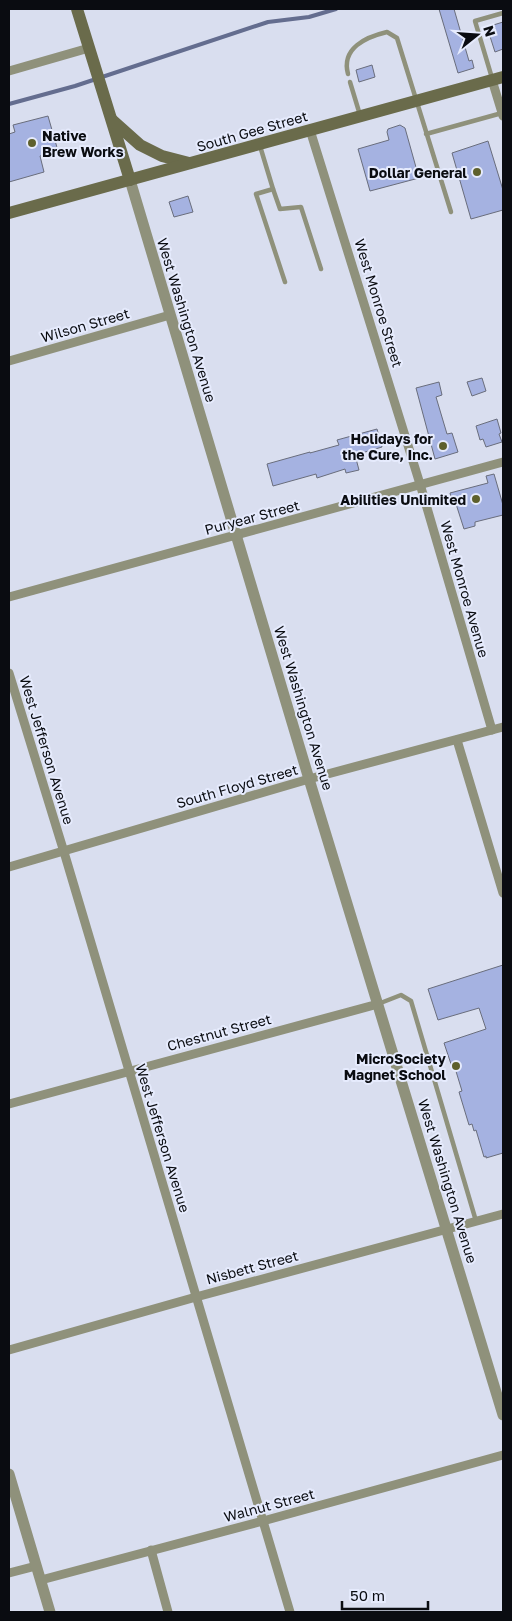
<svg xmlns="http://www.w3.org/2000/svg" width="512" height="1621" viewBox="0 0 512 1621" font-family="'Golos Text',sans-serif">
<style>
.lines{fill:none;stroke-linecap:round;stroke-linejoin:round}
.stream{stroke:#646d8f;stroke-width:4}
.building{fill:#a5b2e1;stroke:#696d7c}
.service{stroke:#8f917b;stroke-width:4.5}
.minor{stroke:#8f917b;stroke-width:9}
.tertiary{stroke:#8f917b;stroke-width:11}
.secondary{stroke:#6a6b4b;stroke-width:12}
.poi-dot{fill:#5e602d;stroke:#e6ebfd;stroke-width:2}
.labels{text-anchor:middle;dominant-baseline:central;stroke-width:4;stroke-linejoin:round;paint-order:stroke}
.street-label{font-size:14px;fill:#0a0c11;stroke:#e6ebfd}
.poi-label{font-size:14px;font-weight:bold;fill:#0a0c11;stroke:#e6ebfd;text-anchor:end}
</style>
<rect width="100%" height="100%" fill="#d9deef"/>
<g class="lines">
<path class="stream" d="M9,104L75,86L268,22L309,17L336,9"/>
</g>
<g class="building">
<path d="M439,9H454L469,61L472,60L474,68L458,73Z"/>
<path d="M503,22V49L495,52L487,27Z"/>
<path d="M372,65L375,77L359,82L356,70Z"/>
<path d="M48,116L58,151L40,156L44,172L9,182V134L15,132L13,125Z"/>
<path d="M400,125L405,128L419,178L370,191L358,149L389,140L387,132L388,129Z"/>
<path d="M488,141L503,190V210L471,219L452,153Z"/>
<path d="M188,196L193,212L174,217L169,202Z"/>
<path d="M482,378L486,391L472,396L467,382Z"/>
<path d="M439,382L442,395L436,397L447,434L452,433L458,452L435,459L416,388Z"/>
<path d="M497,419L501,433L499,434L502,442L486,447L483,439L480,440L476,426Z"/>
<path d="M377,429L382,447L355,455L359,470L346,473L345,469L317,478L316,474L273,486L267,464L310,452V453L339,445L337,440Z"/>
<path d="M494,474L503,505V515L475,522V526L464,529L456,504H453L450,493L488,483L486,476Z"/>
<path d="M503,965V1153L486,1158V1156L484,1157L476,1130L474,1131L472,1124L469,1125L459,1092L462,1091L455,1068H453L451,1064L444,1043L486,1029L479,1008L438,1020L428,989Z"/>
</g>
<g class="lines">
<g class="service">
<path d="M348,74C341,48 366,37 387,32L397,38L451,212"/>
<path d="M492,78L475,21L503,13"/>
<path d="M350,82L360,115"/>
<path d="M426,134L502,113"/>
<path d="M260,146L273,189L256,194L285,282"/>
<path d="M273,189L280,209L301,207L321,269"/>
<path d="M378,1004L401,995L411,1001L476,1221"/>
</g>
<g class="minor">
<path d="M9,71L89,48"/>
<path d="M492,80L503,116"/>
<path d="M310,130L420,484L492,730"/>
<path d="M9,361L170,315"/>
<path d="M9,597L503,462"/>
<path d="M9,673L64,852L290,1612"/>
<path d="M457,740L503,893"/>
<path d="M9,867L309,779L503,727"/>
<path d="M9,1104L378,1004"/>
<path d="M9,1350L196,1297L503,1214"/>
<path d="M151,1550L168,1612"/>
<path d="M9,1573L36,1566"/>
<path d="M41,1580L263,1521L503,1455"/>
</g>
<g class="tertiary">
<path d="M130,180L309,779L503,1415"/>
<path d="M9,1474L50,1612"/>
</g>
<g class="secondary">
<path d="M77,9L130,180"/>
<path d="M112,120L140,145L162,156L189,163"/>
<path d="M9,213L503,77"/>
</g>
</g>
<g class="poi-dot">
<circle cx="32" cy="143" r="5"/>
<circle cx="477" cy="172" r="5"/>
<circle cx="443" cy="446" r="5"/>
<circle cx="476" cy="499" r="5"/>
<circle cx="456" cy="1066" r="5"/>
</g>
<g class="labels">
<g class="street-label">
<text transform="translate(252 131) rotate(-16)">South Gee Street</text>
<text transform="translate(379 303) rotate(73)">West Monroe Street</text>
<text transform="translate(187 320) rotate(73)">West Washington Avenue</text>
<text transform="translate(85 325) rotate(-16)">Wilson Street</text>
<text transform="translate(252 517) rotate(-15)">Puryear Street</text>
<text transform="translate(465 589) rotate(74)">West Monroe Avenue</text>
<text transform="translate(304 708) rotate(73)">West Washington Avenue</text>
<text transform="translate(47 750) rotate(73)">West Jefferson Avenue</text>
<text transform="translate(237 786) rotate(-16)">South Floyd Street</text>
<text transform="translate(219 1032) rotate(-15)">Chestnut Street</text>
<text transform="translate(163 1138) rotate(73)">West Jefferson Avenue</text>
<text transform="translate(448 1181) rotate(73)">West Washington Avenue</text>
<text transform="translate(252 1267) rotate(-15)">Nisbett Street</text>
<text transform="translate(269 1505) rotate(-15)">Walnut Street</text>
</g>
<g class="poi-label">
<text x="42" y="135" text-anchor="start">Native<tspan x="42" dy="16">Brew Works</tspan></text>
<text x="467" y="172">Dollar General</text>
<text x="433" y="438">Holidays for<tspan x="433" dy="16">the Cure, Inc.</tspan></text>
<text x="466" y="499">Abilities Unlimited</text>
<text x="446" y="1058">MicroSociety<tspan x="446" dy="16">Magnet School</tspan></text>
</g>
</g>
<rect width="512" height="1621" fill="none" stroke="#0a0c11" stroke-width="20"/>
<g transform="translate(477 35) rotate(73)" stroke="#e6ebfd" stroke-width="4" paint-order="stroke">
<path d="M0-4L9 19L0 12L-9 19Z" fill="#0a0c11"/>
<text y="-8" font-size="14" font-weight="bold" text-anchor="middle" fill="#0a0c11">N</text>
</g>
<path d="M342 1601v8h86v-8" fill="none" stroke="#0a0c11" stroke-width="2.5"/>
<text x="350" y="1601" font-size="15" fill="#0a0c11" stroke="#e6ebfd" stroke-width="4" paint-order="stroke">50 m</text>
</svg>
